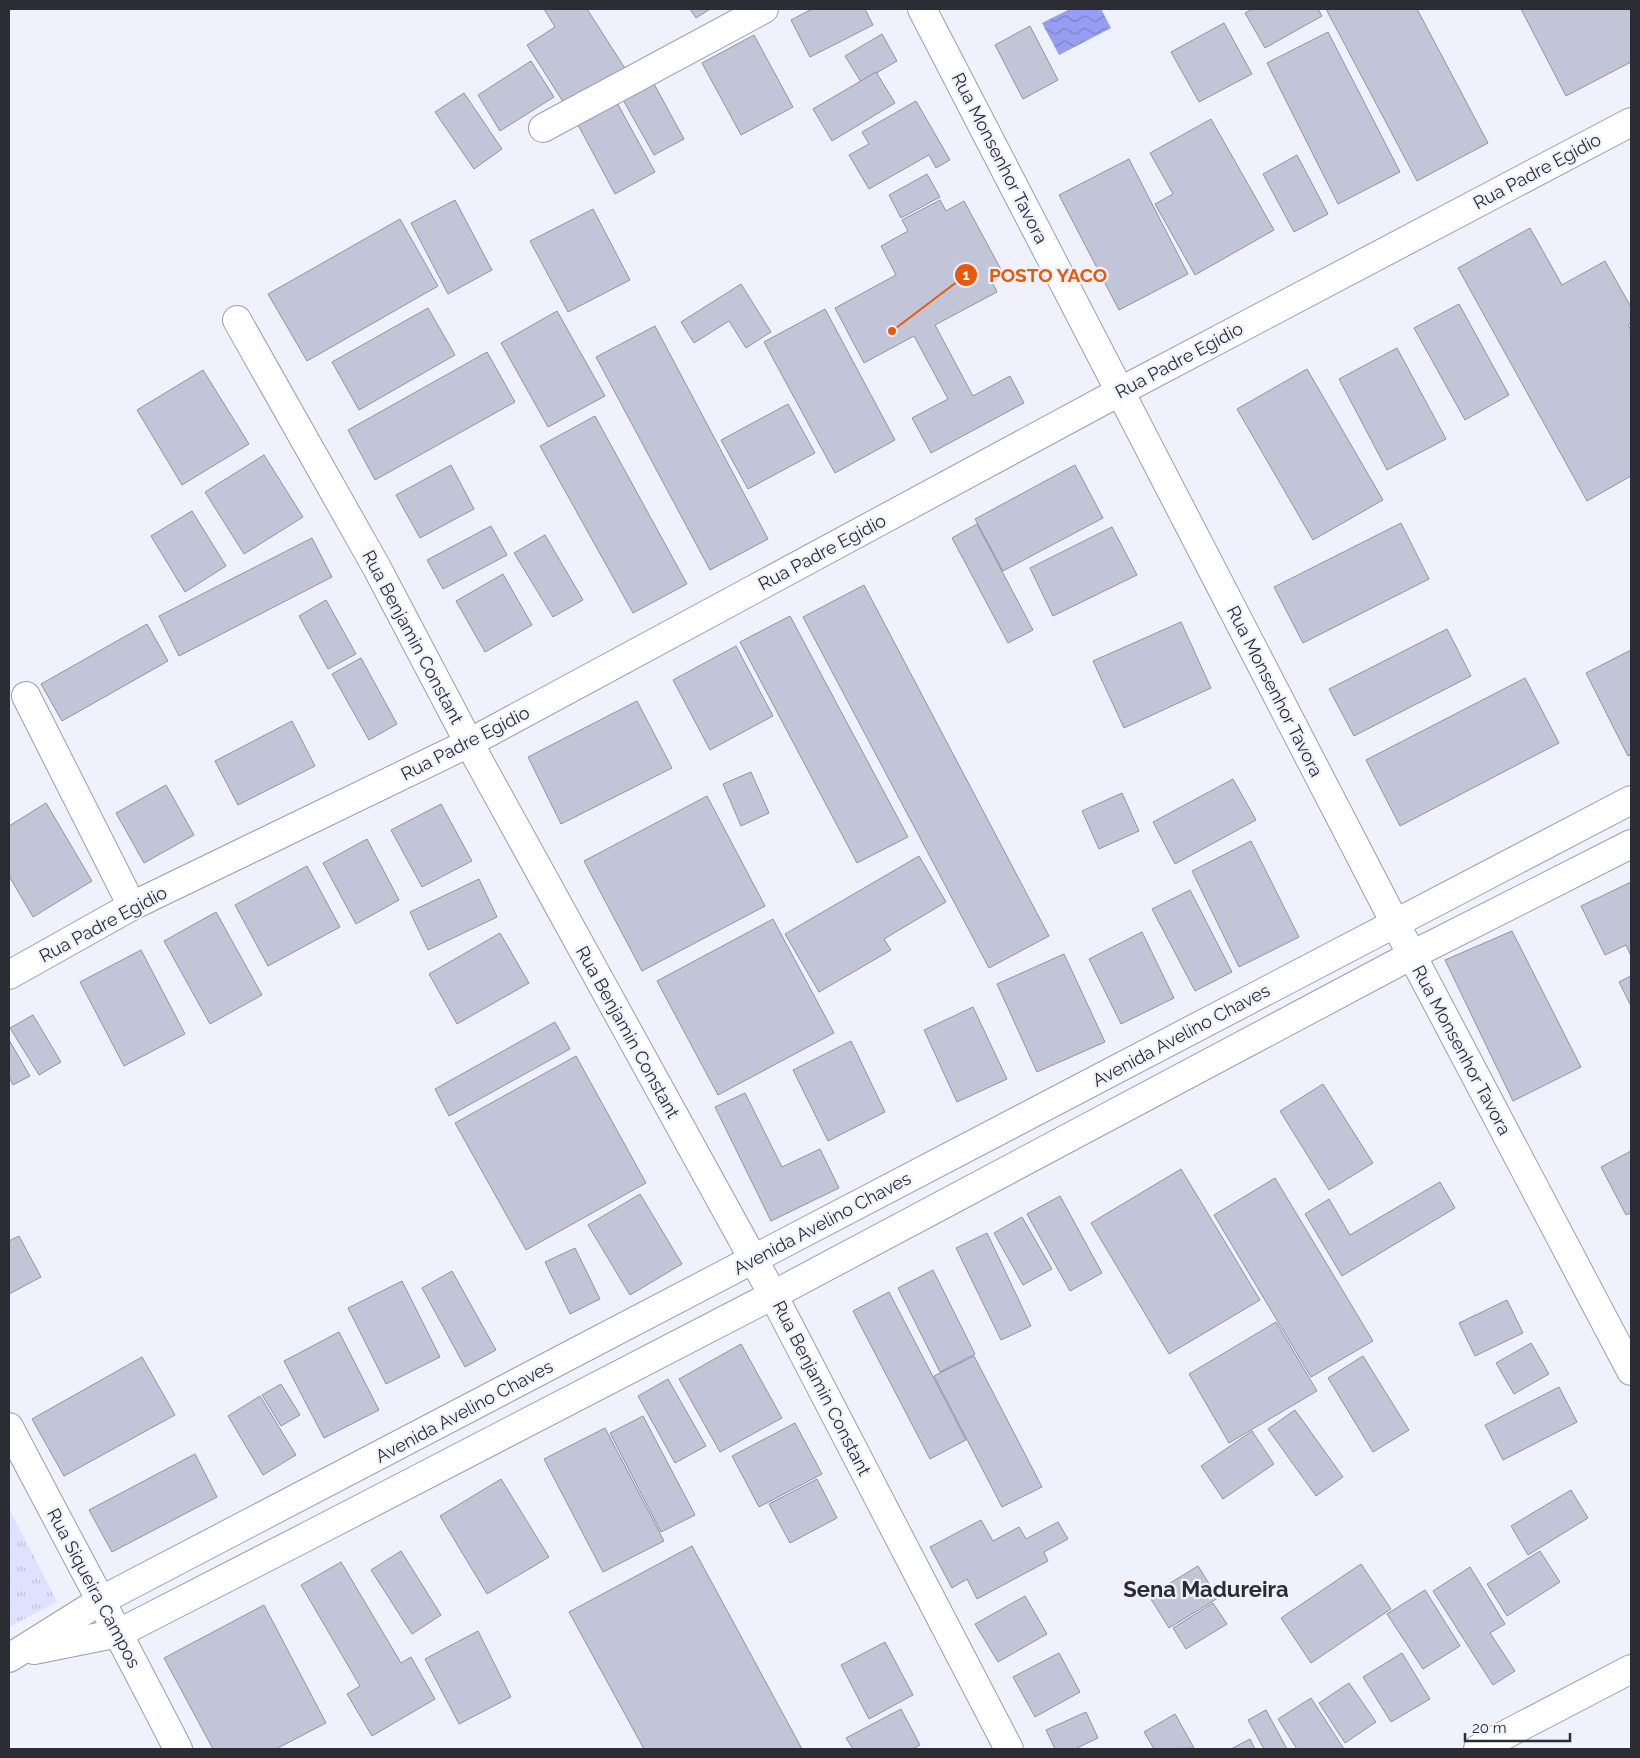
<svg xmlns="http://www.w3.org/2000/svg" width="1640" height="1758" viewBox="0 0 1640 1758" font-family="Raleway,sans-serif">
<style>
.park{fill:url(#park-tufts)}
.water{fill:url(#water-waves)}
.building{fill:#c2c5d7;stroke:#9093a4}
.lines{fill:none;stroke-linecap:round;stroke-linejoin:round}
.minor-casing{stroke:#9b9eaf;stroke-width:30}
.minor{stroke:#fff;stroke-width:28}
.labels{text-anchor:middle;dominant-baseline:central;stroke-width:4.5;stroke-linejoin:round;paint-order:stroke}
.street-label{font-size:18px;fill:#2c2d34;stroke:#eff1fc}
.district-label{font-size:22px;font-weight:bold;fill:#2c2d34;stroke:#eff1fc}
.leader{fill:none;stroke:#e8590c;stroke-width:2}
.callout-dot{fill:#e8590c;stroke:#eff1fc;stroke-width:2}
.mark-label{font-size:15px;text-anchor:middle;font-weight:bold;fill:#fff}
.callout-label{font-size:19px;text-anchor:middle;font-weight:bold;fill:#e8590c;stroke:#eff1fc;stroke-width:4.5;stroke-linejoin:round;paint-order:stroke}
</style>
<defs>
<pattern id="park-tufts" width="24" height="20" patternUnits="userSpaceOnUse" patternTransform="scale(1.25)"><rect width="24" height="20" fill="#dee2fe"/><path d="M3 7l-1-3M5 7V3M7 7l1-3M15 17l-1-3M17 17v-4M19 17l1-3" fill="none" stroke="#bfc2da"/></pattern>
<pattern id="water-waves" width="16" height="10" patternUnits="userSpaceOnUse" patternTransform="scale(1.25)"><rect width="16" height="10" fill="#969ef3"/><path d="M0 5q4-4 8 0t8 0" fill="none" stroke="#7b81c6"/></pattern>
</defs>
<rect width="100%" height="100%" fill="#eff1fc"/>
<path class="park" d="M9,1508L57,1602L9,1627Z"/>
<path class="water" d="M1070,9H1101L1111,28L1059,55L1042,23Z"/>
<g class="building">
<path d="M544,9H587L626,70L567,108L527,45L555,27Z"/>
<path d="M690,9H710L696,18Z"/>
<path d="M812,9H865L873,25L810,57L791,20Z"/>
<path d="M1253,9H1318L1322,16L1265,48L1245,13Z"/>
<path d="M1326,9H1417L1488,143L1417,181Z"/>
<path d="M1521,9H1631V62L1566,96Z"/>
<path d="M1224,23L1252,74L1199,102L1171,52Z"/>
<path d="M1030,26L1058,80L1023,99L995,45Z"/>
<path d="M1328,32L1400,172L1338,204L1267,63Z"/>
<path d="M882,34L897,61L861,82L845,56Z"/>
<path d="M754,35L793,107L741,135L702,63Z"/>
<path d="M531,61L554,97L500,131L478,95Z"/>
<path d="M876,72L895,103L832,141L813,109Z"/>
<path d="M653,82L684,139L654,155L622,98Z"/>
<path d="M464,93L502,149L474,169L435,112Z"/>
<path d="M616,101L655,172L615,194L577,123Z"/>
<path d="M916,101L950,160L936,168L929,155L869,189L849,155L869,144L862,132Z"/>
<path d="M1211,119L1274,230L1195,275L1155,204L1173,194L1150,153Z"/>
<path d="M1297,155L1328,214L1294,232L1263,174Z"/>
<path d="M1129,159L1188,274L1119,310L1059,195Z"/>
<path d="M927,174L940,197L901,218L889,195Z"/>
<path d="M455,200L492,270L448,294L411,223Z"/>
<path d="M940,200L946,211L964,201L1004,275L992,282L997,292L935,325L973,396L1010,376L1024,403L931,453L912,418L948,399L914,336L864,363L835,308L896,275L881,246L908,231L902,220Z"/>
<path d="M593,209L630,280L568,312L530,241Z"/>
<path d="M400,219L438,286L307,361L268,294Z"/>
<path d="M1530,228L1562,285L1605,261L1631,307V323L1628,325L1631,330V476L1587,501L1458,268Z"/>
<path d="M741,284L771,332L746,348L729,321L694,343L681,322Z"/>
<path d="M1459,304L1509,395L1465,420L1414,328Z"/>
<path d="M428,308L455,355L359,410L332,362Z"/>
<path d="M825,309L895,440L835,473L764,342Z"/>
<path d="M557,311L605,396L548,427L501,343Z"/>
<path d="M655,326L768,539L710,570L596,357Z"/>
<path d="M1397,348L1446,439L1387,470L1339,379Z"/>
<path d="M487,352L515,402L375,480L348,430Z"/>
<path d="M1307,369L1383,500L1313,540L1237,409Z"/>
<path d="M203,370L249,444L182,485L137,410Z"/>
<path d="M788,404L815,453L748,489L721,440Z"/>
<path d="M595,416L687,584L633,613L540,446Z"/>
<path d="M264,455L303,517L244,554L205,492Z"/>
<path d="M451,465L474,509L420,538L396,495Z"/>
<path d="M1075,465L1103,518L1003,571L975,519Z"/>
<path d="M192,511L226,566L185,592L151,536Z"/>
<path d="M1401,523L1429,579L1303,643L1274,587Z"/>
<path d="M977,524L1033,630L1008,643L952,538Z"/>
<path d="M491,526L507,555L443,589L427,560Z"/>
<path d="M1112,527L1137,575L1053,616L1030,568Z"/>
<path d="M545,535L583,600L553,617L514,553Z"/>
<path d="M312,538L332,577L179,656L159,616Z"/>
<path d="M503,574L532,625L485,652L456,601Z"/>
<path d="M864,585L1049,936L989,968L803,617Z"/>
<path d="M326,600L356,654L328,669L299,616Z"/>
<path d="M790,616L908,837L857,863L740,642Z"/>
<path d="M1181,622L1211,688L1124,728L1093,661Z"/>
<path d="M147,624L168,661L62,721L41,684Z"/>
<path d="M1447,629L1471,676L1354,736L1329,689Z"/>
<path d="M736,646L773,716L710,750L673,680Z"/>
<path d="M1631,650V755L1628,756L1586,673Z"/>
<path d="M361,658L397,724L369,740L332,674Z"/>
<path d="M1525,678L1559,743L1400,826L1366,760Z"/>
<path d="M637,701L672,768L561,824L528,757Z"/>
<path d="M292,721L315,766L238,805L215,761Z"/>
<path d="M751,772L769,813L741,826L723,784Z"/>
<path d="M1233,779L1256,820L1175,864L1153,822Z"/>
<path d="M166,785L194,835L144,863L116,813Z"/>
<path d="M1122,793L1139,831L1099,849L1082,811Z"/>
<path d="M707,796L765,906L642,971L584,861Z"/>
<path d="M46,803L92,881L33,917L9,876V826Z"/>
<path d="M441,804L472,861L422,887L391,830Z"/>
<path d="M367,839L399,900L356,924L323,863Z"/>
<path d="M1251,841L1299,937L1239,967L1192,871Z"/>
<path d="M919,856L946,902L884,939L891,950L819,992L785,934Z"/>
<path d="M307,866L340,927L268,966L235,905Z"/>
<path d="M479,879L497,917L428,950L410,912Z"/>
<path d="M1631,882V956L1626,945L1605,955L1581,906Z"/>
<path d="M1190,890L1232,972L1195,991L1152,909Z"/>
<path d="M216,912L262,995L210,1024L164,941Z"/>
<path d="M773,919L834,1033L718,1095L657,981Z"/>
<path d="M1512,931L1581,1067L1513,1101L1445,960Z"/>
<path d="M1142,932L1174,998L1121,1024L1089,959Z"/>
<path d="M500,933L529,983L457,1024L429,974Z"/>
<path d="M141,950L185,1034L124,1066L80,982Z"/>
<path d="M1064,954L1105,1042L1037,1072L997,984Z"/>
<path d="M1631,976V1006L1619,982Z"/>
<path d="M973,1007L1007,1079L957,1102L924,1030Z"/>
<path d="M33,1015L61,1062L39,1075L10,1028Z"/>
<path d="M555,1022L570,1049L449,1116L435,1089Z"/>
<path d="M9,1040L30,1076L13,1085L9,1077Z"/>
<path d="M851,1041L885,1112L828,1141L793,1070Z"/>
<path d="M576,1056L646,1183L526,1250L455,1123Z"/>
<path d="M1323,1084L1373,1163L1329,1190L1280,1111Z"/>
<path d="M745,1093L782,1167L820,1149L839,1188L771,1221L715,1107Z"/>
<path d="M1631,1151V1213L1626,1215L1601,1167Z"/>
<path d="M1181,1169L1260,1300L1169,1354L1091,1223Z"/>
<path d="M1275,1178L1373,1341L1311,1377L1214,1215Z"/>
<path d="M1440,1182L1455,1208L1342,1276L1305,1214L1329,1199L1350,1235Z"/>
<path d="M640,1194L682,1264L630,1295L588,1225Z"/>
<path d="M1060,1196L1102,1273L1070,1291L1027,1214Z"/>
<path d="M1022,1217L1052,1269L1023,1285L994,1233Z"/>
<path d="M987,1233L1031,1326L1001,1340L956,1248Z"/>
<path d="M19,1236L41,1277L9,1294V1241Z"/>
<path d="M575,1248L600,1299L570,1314L545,1262Z"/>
<path d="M933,1270L975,1354L940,1372L898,1288Z"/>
<path d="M452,1271L496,1350L465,1367L422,1288Z"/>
<path d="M402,1281L440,1357L386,1384L348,1308Z"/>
<path d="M889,1292L966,1440L930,1459L853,1311Z"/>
<path d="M1507,1300L1523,1333L1475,1356L1459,1323Z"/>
<path d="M1276,1322L1317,1391L1229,1443L1189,1374Z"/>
<path d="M339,1332L379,1410L324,1438L284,1361Z"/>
<path d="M1531,1343L1549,1374L1514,1394L1496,1363Z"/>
<path d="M741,1344L782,1418L720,1452L679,1379Z"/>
<path d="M974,1356L1042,1487L1002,1507L934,1376Z"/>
<path d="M1363,1356L1409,1430L1373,1452L1328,1378Z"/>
<path d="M142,1357L175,1415L64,1476L32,1419Z"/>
<path d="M668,1379L706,1446L675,1463L638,1396Z"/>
<path d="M281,1384L300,1415L281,1426L262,1395Z"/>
<path d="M1559,1387L1577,1422L1503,1460L1485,1425Z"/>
<path d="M260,1396L296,1455L263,1475L228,1416Z"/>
<path d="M1295,1410L1343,1477L1316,1496L1268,1429Z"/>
<path d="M643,1416L695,1515L661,1532L610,1433Z"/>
<path d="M795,1423L822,1474L759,1507L732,1456Z"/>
<path d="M605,1428L664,1541L603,1572L544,1459Z"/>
<path d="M1252,1431L1274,1464L1223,1499L1201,1466Z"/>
<path d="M195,1454L217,1497L112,1552L89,1510Z"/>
<path d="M501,1479L549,1557L487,1594L440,1516Z"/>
<path d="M817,1479L837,1518L790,1543L769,1504Z"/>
<path d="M1571,1490L1588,1518L1528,1555L1511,1526Z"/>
<path d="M981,1520L993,1541L1019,1527L1026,1539L1058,1522L1068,1539L1044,1552L1048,1561L977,1599L967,1579L952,1588L930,1547Z"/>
<path d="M692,1546L802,1749H644L569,1612Z"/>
<path d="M401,1551L441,1615L412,1634L371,1570Z"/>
<path d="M1540,1551L1560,1582L1507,1616L1487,1584Z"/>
<path d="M341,1562L401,1663L411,1657L435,1699L372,1736L347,1694L360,1686L301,1585Z"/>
<path d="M1361,1564L1391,1609L1311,1663L1281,1618Z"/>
<path d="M1198,1566L1218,1598L1169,1628L1149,1596Z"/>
<path d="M1470,1567L1505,1624L1490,1633L1515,1671L1493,1685L1433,1591Z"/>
<path d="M1425,1590L1460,1646L1423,1669L1387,1614Z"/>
<path d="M1025,1596L1047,1634L998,1662L975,1624Z"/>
<path d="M1213,1603L1227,1624L1186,1649L1173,1628Z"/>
<path d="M264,1605L326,1723L276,1749H213L164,1658Z"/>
<path d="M478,1631L511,1697L459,1724L425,1659Z"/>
<path d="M885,1642L913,1695L869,1719L841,1665Z"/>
<path d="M1059,1653L1080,1692L1035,1717L1013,1677Z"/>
<path d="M1402,1653L1430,1699L1391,1722L1363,1677Z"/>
<path d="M1349,1683L1376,1722L1345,1743L1319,1703Z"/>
<path d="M1311,1698L1344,1749H1297L1278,1719Z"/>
<path d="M901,1709L920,1745L913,1749H853L846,1738Z"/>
<path d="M1266,1710L1287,1749H1264L1248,1720Z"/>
<path d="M1086,1712L1098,1738L1075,1749H1055L1046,1730Z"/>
<path d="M1175,1714L1194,1748L1154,1749L1144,1732Z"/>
<path d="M1250,1739L1255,1749H1231Z"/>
</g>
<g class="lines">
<defs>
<g id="minor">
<path d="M922,9L1395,923L1631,1371"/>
<path d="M543,128L764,9"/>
<path d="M237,320L377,568L469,743L773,1295L1009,1749"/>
<path d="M26,696L132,906"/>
<path d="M9,975L132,906L469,743L1121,391L1631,122"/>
<path d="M9,1427C65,1534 123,1641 178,1749"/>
<path d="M34,1650L119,1633L308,1536L773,1295L1412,955L1631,844"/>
<path d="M9,1658L100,1601L1631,800"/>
<path d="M1478,1749L1631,1669"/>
</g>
</defs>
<use href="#minor" class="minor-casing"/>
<use href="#minor" class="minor"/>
</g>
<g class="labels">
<g class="street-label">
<text transform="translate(1000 158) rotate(63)">Rua Monsenhor Tavora</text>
<text transform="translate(1537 171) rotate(-28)">Rua Padre Egidio</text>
<text transform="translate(1179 360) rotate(-28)">Rua Padre Egidio</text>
<text transform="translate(822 552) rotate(-28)">Rua Padre Egidio</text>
<text transform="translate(413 637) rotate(62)">Rua Benjamin Constant</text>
<text transform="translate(1275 691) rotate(63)">Rua Monsenhor Tavora</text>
<text transform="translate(465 743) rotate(-27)">Rua Padre Egidio</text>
<text transform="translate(103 924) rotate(-28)">Rua Padre Egidio</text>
<text transform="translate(628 1032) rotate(61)">Rua Benjamin Constant</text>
<text transform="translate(1181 1035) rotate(-28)">Avenida Avelino Chaves</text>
<text transform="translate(1462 1050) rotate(62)">Rua Monsenhor Tavora</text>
<text transform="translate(822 1223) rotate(-28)">Avenida Avelino Chaves</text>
<text transform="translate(822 1388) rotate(63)">Rua Benjamin Constant</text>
<text transform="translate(464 1411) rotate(-28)">Avenida Avelino Chaves</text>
<text transform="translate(94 1588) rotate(62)">Rua Siqueira Campos</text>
</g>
<g class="district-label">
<text x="1206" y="1589">Sena Madureira</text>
</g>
</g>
<path class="leader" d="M892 331L966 275"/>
<g class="callout-dot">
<circle cx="892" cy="331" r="5"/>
<circle cx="966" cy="275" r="12"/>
</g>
<g class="mark-label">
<text x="966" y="280">1</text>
</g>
<g class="callout-label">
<text x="1048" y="282">POSTO YACO</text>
</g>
<rect width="1640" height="1758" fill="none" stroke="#2c2d34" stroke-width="20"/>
<path d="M1465 1733v8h105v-8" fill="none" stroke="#2c2d34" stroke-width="2.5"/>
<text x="1472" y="1733" font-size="15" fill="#2c2d34" stroke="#eff1fc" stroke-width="4" paint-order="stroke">20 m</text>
</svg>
